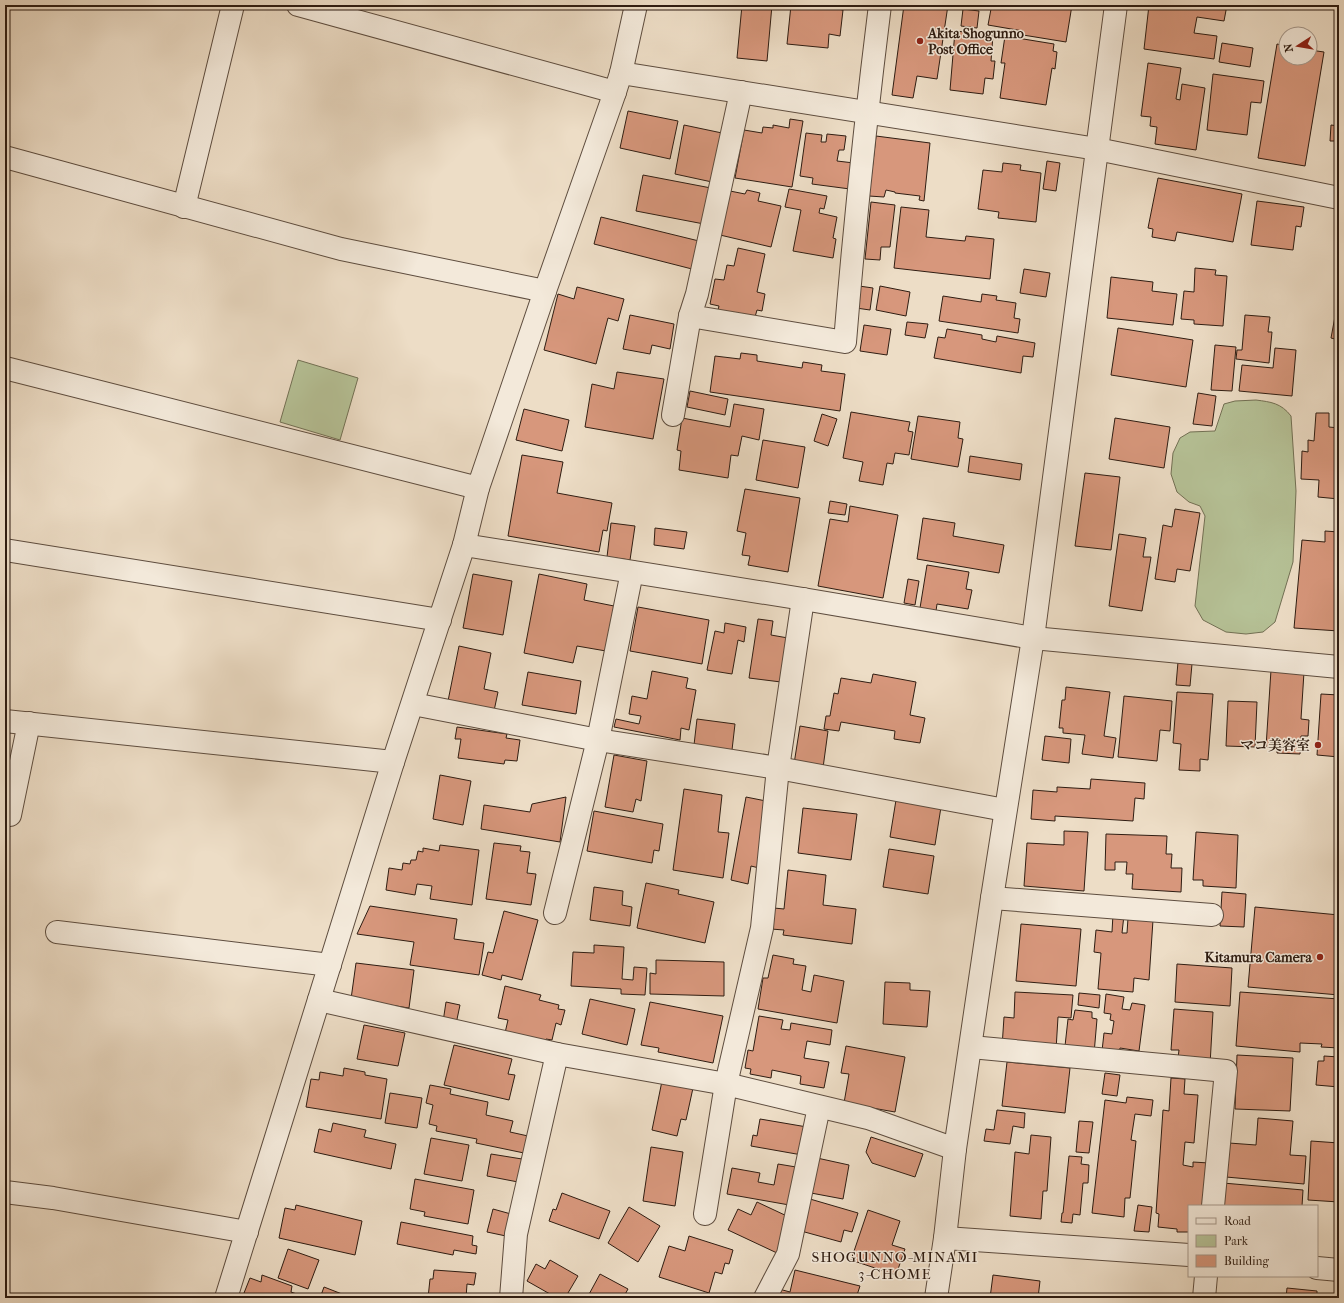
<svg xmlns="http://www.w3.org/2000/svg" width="1344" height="1303" viewBox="0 0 1344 1303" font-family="'IM FELL French Canon','Noto Serif JP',serif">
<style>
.green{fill:#b6c297;stroke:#727054}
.building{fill:#d7977c;stroke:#2f1d12}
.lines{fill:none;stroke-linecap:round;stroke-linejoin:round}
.minor-casing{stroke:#5e4d3f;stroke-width:24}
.minor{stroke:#f3e9da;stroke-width:22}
.poi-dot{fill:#8f2418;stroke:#f3e9da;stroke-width:1.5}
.labels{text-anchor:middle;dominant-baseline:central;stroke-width:3;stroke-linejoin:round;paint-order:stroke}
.poi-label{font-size:14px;font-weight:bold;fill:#2f1d12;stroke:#f3e9da;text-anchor:end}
.neighbourhood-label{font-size:15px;letter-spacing:1px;fill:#2f1d12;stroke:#f3e9da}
</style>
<rect width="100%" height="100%" fill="#edddc6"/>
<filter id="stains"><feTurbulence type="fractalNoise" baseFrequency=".005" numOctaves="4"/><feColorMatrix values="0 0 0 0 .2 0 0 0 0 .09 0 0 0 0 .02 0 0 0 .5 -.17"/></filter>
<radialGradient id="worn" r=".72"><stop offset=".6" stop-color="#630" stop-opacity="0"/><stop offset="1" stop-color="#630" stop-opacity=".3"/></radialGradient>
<g class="green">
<path d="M298,360L358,378L340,440L280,422Z"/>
<path d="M1256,400C1271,402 1281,403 1291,416L1296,491L1293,562L1275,622L1263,632L1246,634L1226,632L1203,620L1195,606L1205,516L1200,506L1189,502L1177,492L1171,474L1173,453L1180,438L1190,432L1215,431L1224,404L1235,401Z"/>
</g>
<g class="building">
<path d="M742,5H772L767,61L737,58Z"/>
<path d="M791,5H837V9L843,10L840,36L829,34L828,48L787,44Z"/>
<path d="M904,5H948L937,79L917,76L913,98L892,95Z"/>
<path d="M978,5H1072L1066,42L1023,35V31L988,25L991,9L978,6Z"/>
<path d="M1149,5H1227L1224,21L1197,17L1194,33L1217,36L1214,59L1144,49Z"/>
<path d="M963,9L979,11L977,28L961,26Z"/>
<path d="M955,31L993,35L991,61H995L993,79L985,78L983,94L950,90Z"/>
<path d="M1005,36L1054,44L1053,51L1057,52L1055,69L1052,68L1046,105L1000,98L1005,63H1001Z"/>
<path d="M1222,43L1253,48L1250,67L1219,62Z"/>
<path d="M1277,44L1286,46V58H1310V50L1324,52L1305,166L1258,158Z"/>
<path d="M1339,57V100H1336Z"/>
<path d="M1148,63L1181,68L1176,99L1180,100L1182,84L1205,88L1196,150L1155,144L1157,127L1150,126L1151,117L1141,116Z"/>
<path d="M1213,74L1264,81L1261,103L1251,102L1247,135L1207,130Z"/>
<path d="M628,111L678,121L670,159L620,148Z"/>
<path d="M790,119L803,121L792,187L735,178L744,130L762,133L763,127L773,128V125L789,128Z"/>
<path d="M684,125L722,133L712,182L675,174Z"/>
<path d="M1331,125L1339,126V141H1330Z"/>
<path d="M806,133L822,135L821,142H826L827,134L846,136L844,150H839L837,161L854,163L850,189L812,184L813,178L800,176Z"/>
<path d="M876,136L930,143L924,201L919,200L920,196L895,193V192L886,190L884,197L869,196Z"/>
<path d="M1047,161L1060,163L1056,191L1043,189Z"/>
<path d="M1003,163L1021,165L1020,170L1041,173L1036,222L998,218L999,212L978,209L983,170L1002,172Z"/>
<path d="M643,175L711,188L704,224L636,211Z"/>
<path d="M1158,178L1242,194L1233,242L1177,232L1175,241L1152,237L1153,229L1148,228Z"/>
<path d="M789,189L827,196L824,209L820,208L819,213L837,217L833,238L836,239L833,258L793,251L801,210L785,207Z"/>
<path d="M747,190L760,193L758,201L781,206L771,247L720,235L730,191L745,194Z"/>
<path d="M1257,201L1304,207L1301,227L1296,226L1293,250L1251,245Z"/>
<path d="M871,202L895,205L890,247H881L880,260L865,259Z"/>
<path d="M901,207L929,210L926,237L965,241L966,236L994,239L990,279L894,268Z"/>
<path d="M601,217L699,241L692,269L594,244Z"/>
<path d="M738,248L765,254L757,292L765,294L762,311L757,310L755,317L718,310L719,306L710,304L715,279L724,280L727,265L734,266Z"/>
<path d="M1195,268L1216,270L1215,275L1227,276L1223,326L1194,324V320L1181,319L1184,291L1194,292Z"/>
<path d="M1024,269L1050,273L1046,297L1020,293Z"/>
<path d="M1111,277L1153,282L1152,291L1177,294L1173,325L1107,318Z"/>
<path d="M859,286L873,288L870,310L856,308Z"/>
<path d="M880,286L910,292L906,316L876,310Z"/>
<path d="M577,287L624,299L618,321L608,318L596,364L544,350L558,294L574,299Z"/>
<path d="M982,294L997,296L996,300L1016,303L1014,318L1020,319L1018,333L939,321L943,296L981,302Z"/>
<path d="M1339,295V340L1331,338Z"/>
<path d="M630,315L674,324L670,349L652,345L650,354L623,349Z"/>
<path d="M1245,315L1270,317L1268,332H1272L1269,363L1236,359L1237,350H1242Z"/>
<path d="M907,322L928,324L925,338L905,335Z"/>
<path d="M864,325L891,329L887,355L860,351Z"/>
<path d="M1118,328L1193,340L1186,387L1111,375Z"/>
<path d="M947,329L982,335V339L996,342L997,336L1035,343L1033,357L1023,356L1021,373L934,358L938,337L945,338Z"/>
<path d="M1215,345L1236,347L1232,391L1211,390Z"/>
<path d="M1275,348L1296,350L1292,396L1239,391L1242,365L1273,368Z"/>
<path d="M741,353L757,355V361L802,368L803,362L822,365L821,371L845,374L840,411L710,392L715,356L740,359Z"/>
<path d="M617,372L664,379L653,439L585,427L592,384L614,389Z"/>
<path d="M690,391L728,399L725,415L687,407Z"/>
<path d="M1198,393L1216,396L1212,426L1193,424Z"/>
<path d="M734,404L764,409L759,440L742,436L738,456L731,455L728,478L679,470L681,451L677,450L682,418L730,427Z"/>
<path d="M524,409L569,420L562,451L516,440Z"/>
<path d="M851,412L910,422L908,431L913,432L909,455L895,453L893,464L887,463L883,485L859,481L863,462L843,458Z"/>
<path d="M1316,413H1329V427L1339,428V499L1318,497L1319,480L1301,479L1302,451L1308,452V440L1314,441Z"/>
<path d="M822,414L837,419L828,446L814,441Z"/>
<path d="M918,416L960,422L958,438L963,439L958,467L911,459Z"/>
<path d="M1115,418L1170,427L1164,468L1109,459Z"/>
<path d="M763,440L805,447L798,488L756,480Z"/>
<path d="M522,455L563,462L557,493L612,503L607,531L603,530L599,552L508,536Z"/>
<path d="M970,456L1022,464L1020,480L968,472Z"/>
<path d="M1085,473L1120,477L1111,550L1075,546Z"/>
<path d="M745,489L800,498L788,572L748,565L750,556L742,555L746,533L737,531Z"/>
<path d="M830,501L847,504L845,515L828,513Z"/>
<path d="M850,506L898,515L883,598L818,586L830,519L848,522Z"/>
<path d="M1175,509L1200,513L1190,571L1177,569L1175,582L1155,579L1163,525L1172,527Z"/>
<path d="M923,518L955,523L953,536L1004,545L999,573L917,559Z"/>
<path d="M611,523L635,526L630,560L607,557Z"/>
<path d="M655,528L687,532L684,549L654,545Z"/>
<path d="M1325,531L1339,532V631L1294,628L1302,540L1325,542Z"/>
<path d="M1119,534L1146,538L1143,557H1151L1142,611L1109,606Z"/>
<path d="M927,565L969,572L966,589L972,590L968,609L937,604L936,611L920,608Z"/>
<path d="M473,574L512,581L503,635L463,628Z"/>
<path d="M539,574L587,584L584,600L614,606L606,651L577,646L573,663L524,653Z"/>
<path d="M908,579L919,581L915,605L904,603Z"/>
<path d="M638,607L709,620L702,664L630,651Z"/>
<path d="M758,619L773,621L771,635L788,638L781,682L749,678Z"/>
<path d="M725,623L746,627L744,642L738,640L732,674L707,670L715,631L724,633Z"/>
<path d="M459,646L491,653L484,689L498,692L494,711L448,701Z"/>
<path d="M1178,662L1192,664L1190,686L1176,685Z"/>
<path d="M1271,670L1304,672L1301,719L1309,720L1308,736H1301L1300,754L1277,753V748L1266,747Z"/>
<path d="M652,671L688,678L686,688L696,690L689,730L681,728L680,740L614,727L616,719L639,724L641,716L629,714L632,696L647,699Z"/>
<path d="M528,672L581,681L576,714L522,705Z"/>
<path d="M873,674L916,682L910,715L925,718L920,743L894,739L895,731L841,722L839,731L824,729L826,716H830L834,693L838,694L841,678L871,683Z"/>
<path d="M1066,687L1110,692L1104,736L1116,738L1113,758L1082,754L1085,735L1063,733V728H1059L1062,700H1065Z"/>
<path d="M1177,692L1213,694L1208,760L1200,759V771L1179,770L1181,744L1173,743Z"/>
<path d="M1321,694L1339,695V757L1317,755Z"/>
<path d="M1124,696L1172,701L1170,731L1160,730L1157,761L1118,757Z"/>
<path d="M1228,701L1257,702L1255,747L1226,746Z"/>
<path d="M697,719L735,724L732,750L694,745Z"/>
<path d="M800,726L828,731L823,768L794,764Z"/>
<path d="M457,727L507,734L506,738L520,740L517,761L505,760L504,764L458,758L461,739H455Z"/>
<path d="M1045,736L1071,739L1069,763L1042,760Z"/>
<path d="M614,755L647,761L641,801L636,799L633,812L605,807Z"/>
<path d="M440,775L471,781L463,825L433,819Z"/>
<path d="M1091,779L1145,783L1144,799L1135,798L1133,821L1055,816V821L1031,819L1033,790L1057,792V787L1090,789Z"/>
<path d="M684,789L722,795L718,832L729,833L723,878L673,870Z"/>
<path d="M566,797L560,842L481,829L484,805L530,812L532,804Z"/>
<path d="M746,797L771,802L759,868L751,866L748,884L731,880Z"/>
<path d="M896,800L941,807L935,845L890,837Z"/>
<path d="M803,808L857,814L851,860L798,853Z"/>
<path d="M594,811L663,824L659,851L654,850L652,863L587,851Z"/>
<path d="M1064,831L1088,832L1084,891L1024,886L1027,843L1064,845Z"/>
<path d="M1196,832L1238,835L1236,888L1203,886V880H1193Z"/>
<path d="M1106,834L1167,836L1166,854H1172L1171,868H1182L1181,892L1132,889L1133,874H1126L1127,862H1115V870H1105Z"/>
<path d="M494,843L521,846L520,851L530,852L527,873L536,874L531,905L486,899Z"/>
<path d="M440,845L479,850L472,905L430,899L432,886L417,884L415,895L386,890L389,868L402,870L403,863L410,864L411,860H416L418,851L423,852V848L439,851Z"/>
<path d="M889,849L934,856L928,894L883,887Z"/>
<path d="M788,870L826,875L823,905L856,909L852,944L783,935L784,930L771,929L774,908L784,909Z"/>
<path d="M646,883L679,890L678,894L714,902L705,943L637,928Z"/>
<path d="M594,887L623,891L622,905L632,907L630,926L590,920Z"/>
<path d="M1222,892L1246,894L1244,927L1220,926Z"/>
<path d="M370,906L457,919L454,939L484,943L479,975L410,965L414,942L357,934Z"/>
<path d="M1255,907L1339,915V995L1248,987Z"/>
<path d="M504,911L538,920L522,980L502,975L501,980L482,975L488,952L493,953Z"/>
<path d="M1113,914L1124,915L1122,933H1127L1128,918L1153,920L1149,980L1134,978L1133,992L1098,989L1101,953L1094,952L1096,930L1112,932Z"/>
<path d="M1021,924L1081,929L1076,986L1016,981Z"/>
<path d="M594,945L624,947L622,979L633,980L634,967L647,968L645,995L621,994V989L571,986L573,952L594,953Z"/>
<path d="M773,955L794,959L793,964L806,966L802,990L811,992L814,975L844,981L837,1023L758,1009L763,978H768Z"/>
<path d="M656,960L724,962V996L650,994V973L656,974Z"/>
<path d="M356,963L414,970L409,1008L351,999Z"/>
<path d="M1177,964L1232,968L1230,1006L1175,1002Z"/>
<path d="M885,982L910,983V990L930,991L927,1027L883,1024Z"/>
<path d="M505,986L541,995L539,1000L559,1005L558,1009L565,1010L561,1025L556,1023L552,1040L546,1039L545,1043L505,1033L508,1020L498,1018Z"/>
<path d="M1015,992L1073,995L1071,1018L1058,1017L1056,1050L1002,1047L1004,1017L1014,1018Z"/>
<path d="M1240,992L1339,999V1048L1321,1047L1322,1044L1300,1043V1052L1236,1046Z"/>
<path d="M1079,993L1100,995L1099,1008L1078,1005Z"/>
<path d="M1106,994L1124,997L1122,1009L1130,1010L1132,1003L1145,1005L1139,1051L1120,1048L1119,1053L1102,1051L1104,1033L1112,1034L1114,1021L1110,1020L1111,1014L1104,1013Z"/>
<path d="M590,999L635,1009L627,1045L582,1034Z"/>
<path d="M446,1002L460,1005L456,1024L443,1022Z"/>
<path d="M650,1002L723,1016L713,1063L658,1052L659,1048L641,1045Z"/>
<path d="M1174,1009L1213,1012L1210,1065L1178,1058L1179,1050H1171Z"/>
<path d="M1075,1010L1092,1012V1018L1097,1019L1094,1054L1065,1046L1068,1019L1073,1020Z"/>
<path d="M759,1016L783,1020L781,1029L790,1030L791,1023L832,1030L830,1045L807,1041L804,1058L829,1062L824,1088L800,1084L801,1076L772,1070L771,1078L750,1074L751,1069L745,1068L748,1050L753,1051Z"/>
<path d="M364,1025L405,1033L398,1066L357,1059Z"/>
<path d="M454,1045L512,1059L508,1074L515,1075L509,1100L444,1085Z"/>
<path d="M846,1046L905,1057L895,1112L844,1103L849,1074L841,1073Z"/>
<path d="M1237,1055L1293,1058L1290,1111L1235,1109Z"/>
<path d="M1324,1056L1339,1057V1087L1316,1085L1318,1061H1324Z"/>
<path d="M1007,1062L1070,1068L1065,1113L1002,1106Z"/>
<path d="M344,1068L365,1072V1075L387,1079L381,1119L306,1107L311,1079L319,1080L320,1072L343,1076Z"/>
<path d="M1105,1073L1120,1075L1117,1096L1102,1094Z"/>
<path d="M1171,1078L1185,1079L1184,1094L1198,1095L1194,1143L1185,1142L1183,1165L1193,1167V1162L1209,1163L1205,1206H1189V1232H1177V1229L1158,1227L1159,1214L1156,1213L1163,1110L1169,1111Z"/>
<path d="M662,1081L693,1088L686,1120L681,1119L677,1136L652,1130Z"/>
<path d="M430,1085L451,1089L450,1094L488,1102L486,1115L513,1121L510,1132L528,1136L524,1153L476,1143L477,1139L436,1131L437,1126L429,1124L433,1105L426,1103Z"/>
<path d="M390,1093L422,1098L417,1128L385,1123Z"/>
<path d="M1127,1097L1153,1100L1151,1116L1135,1114L1131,1140L1136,1141L1130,1198H1125L1124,1217L1092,1213L1105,1100L1126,1103Z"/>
<path d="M997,1110L1025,1113L1024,1128L1013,1126L1010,1144L984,1141L986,1129L994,1130Z"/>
<path d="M1258,1118L1293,1121L1290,1155L1306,1156L1304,1184L1226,1177L1229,1143L1256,1145Z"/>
<path d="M760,1119L807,1127L802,1155L751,1146L753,1135L757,1136Z"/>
<path d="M1079,1121L1093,1122L1089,1153L1076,1152Z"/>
<path d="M333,1123L366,1130L364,1137L396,1144L391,1169L314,1152L319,1129L331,1132Z"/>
<path d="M1031,1135L1051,1137L1047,1191H1043L1041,1219L1010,1216L1015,1152L1029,1154Z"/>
<path d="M871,1137L923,1154L915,1177L872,1163L866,1152Z"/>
<path d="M431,1138L469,1145L462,1181L424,1174Z"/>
<path d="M1311,1141L1339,1143V1202L1308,1200Z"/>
<path d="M651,1147L683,1152L675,1206L643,1201Z"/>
<path d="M491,1154L522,1159L518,1182L487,1176Z"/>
<path d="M1069,1156L1082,1157L1081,1164L1089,1165L1088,1183H1083L1080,1215L1073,1214L1072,1223L1061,1222L1062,1213H1063Z"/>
<path d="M817,1158L849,1165L843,1199L811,1193Z"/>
<path d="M778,1164L802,1168L795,1206L727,1194L732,1168L760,1173L758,1182L774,1185Z"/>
<path d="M415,1179L474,1190L468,1224L424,1216L425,1212L410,1209Z"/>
<path d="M1223,1183L1303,1190L1302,1206H1221Z"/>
<path d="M562,1193L610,1211L599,1239L549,1221L553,1209L556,1210Z"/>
<path d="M810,1199L858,1213L852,1232L844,1230L841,1242L801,1231Z"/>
<path d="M757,1202L789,1217L777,1253L728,1230L738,1209L751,1215Z"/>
<path d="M296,1205L362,1221L355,1255L279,1238L285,1208L295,1210Z"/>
<path d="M1138,1205L1152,1207L1149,1232L1134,1231Z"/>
<path d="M629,1207L660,1226L638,1262L608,1243Z"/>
<path d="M493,1209L511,1214L506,1236L487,1232Z"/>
<path d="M868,1210L900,1221L892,1245L905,1249L896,1275L851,1260Z"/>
<path d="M401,1222L473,1236L472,1245L477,1246L476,1254L454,1250L453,1255L397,1244Z"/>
<path d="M689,1236L733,1250L729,1264L725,1263L722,1274L715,1272L709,1293L659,1277L669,1246L685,1251Z"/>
<path d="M288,1249L319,1260L308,1289L278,1278Z"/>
<path d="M550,1260L578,1276L565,1298H557L527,1281L536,1264L545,1269Z"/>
<path d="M434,1270L476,1273L474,1285L467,1284L466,1298H428L430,1279H433Z"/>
<path d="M795,1270L860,1286L856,1298H777L779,1289L790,1292Z"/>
<path d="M600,1274L628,1289L623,1298H587Z"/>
<path d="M262,1275L292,1286L291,1292L308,1298H242L250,1278L261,1282Z"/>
<path d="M993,1275L1040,1281L1038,1298H990Z"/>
<path d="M324,1287L342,1294L341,1298H320Z"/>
<path d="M1287,1288L1317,1291V1298H1286Z"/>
</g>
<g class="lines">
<defs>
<g id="minor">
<path d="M298,5L615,92"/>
<path d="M621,73L1097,149L1339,198"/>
<path d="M741,92L697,294L690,316L845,342C854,230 866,117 880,5"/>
<path d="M5,157L341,249L545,291"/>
<path d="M184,207L233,5"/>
<path d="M5,368L478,488"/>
<path d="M673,415L690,316"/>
<path d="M464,545L803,599L1033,638L1339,667"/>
<path d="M5,550L440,620"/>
<path d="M413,704L598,740L778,768L1005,810"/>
<path d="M5,721L393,762"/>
<path d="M10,815L29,723"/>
<path d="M992,898L1212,915"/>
<path d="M555,913L598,740L632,572"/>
<path d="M57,932L330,965"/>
<path d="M319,1000L557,1054L726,1084L868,1118L955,1149"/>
<path d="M971,1047L1226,1071L1213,1206"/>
<path d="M5,1192L53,1198L247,1232"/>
<path d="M705,1214L726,1084L762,928L778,768L803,599"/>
<path d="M945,1238L1189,1255"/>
<path d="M1317,1268L1339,1270"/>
<path d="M226,1298L393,762L464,545L478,488L545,291L615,92L621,73L636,5"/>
<path d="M511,1298L516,1234L557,1054"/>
<path d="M765,1298L788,1254L819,1107"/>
<path d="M936,1298L945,1238L955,1149L992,898L1033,638L1116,5"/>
<path d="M1204,1298L1206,1276"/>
</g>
</defs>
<use href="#minor" class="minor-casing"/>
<use href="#minor" class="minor"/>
</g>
<g class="poi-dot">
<circle cx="920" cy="41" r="4"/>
<circle cx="1318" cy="745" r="4"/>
<circle cx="1320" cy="957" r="4"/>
</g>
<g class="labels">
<g class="poi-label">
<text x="928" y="33" text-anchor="start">Akita Shogunno<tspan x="928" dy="16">Post Office</tspan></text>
<text x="1310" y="745">マコ美容室</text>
<text x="1312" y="957">Kitamura Camera</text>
</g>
<g class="neighbourhood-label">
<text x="895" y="1257">SHOGUNNO-MINAMI<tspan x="895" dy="17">3-CHOME</tspan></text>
</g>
</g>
<rect width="1344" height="1303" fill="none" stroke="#edddc6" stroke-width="20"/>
<rect x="6" y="6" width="1332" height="1291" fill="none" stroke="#2f1d12" stroke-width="2"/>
<rect x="10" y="10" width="1324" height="1283" fill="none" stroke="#2f1d12"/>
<rect x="1188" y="1205" width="130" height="72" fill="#f3e9da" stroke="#a5978a"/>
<rect x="1196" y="1218" width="20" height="6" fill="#f3e9da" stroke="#a5978a"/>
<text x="1224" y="1225" font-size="12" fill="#2f1d12">Road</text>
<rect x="1196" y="1235" width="20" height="12" fill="#b6c297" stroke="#a5978a"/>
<text x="1224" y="1245" font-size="12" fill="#2f1d12">Park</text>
<rect x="1196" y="1255" width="20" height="12" fill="#d7977c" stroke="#a5978a"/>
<text x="1224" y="1265" font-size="12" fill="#2f1d12">Building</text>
<g transform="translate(1298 46) rotate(258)"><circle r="19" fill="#f3e9da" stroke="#a5978a"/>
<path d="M0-3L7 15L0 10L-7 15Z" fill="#8f2418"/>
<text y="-6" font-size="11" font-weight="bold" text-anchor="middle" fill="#2f1d12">N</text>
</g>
<rect width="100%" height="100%" filter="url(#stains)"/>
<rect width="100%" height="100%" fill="url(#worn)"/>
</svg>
